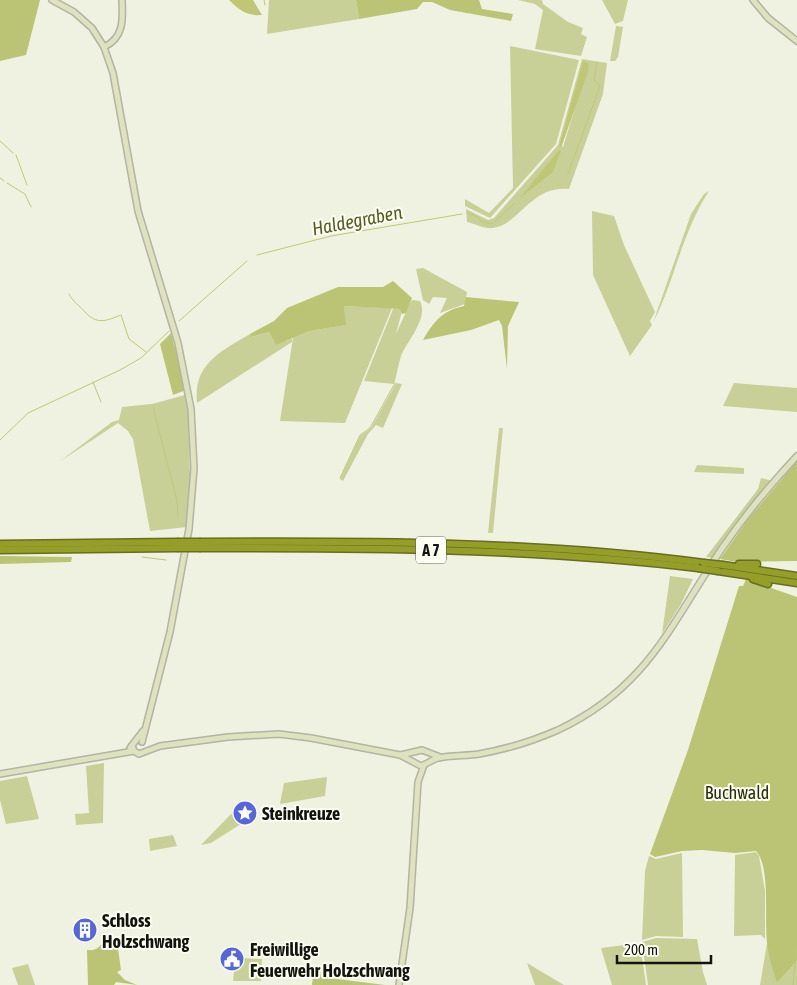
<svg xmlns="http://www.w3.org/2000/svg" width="797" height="985" viewBox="0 0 797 985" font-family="'Asap Condensed',sans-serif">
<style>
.green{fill:#c8d098;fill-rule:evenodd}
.forest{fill:#bbc474}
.water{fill:#bfc777}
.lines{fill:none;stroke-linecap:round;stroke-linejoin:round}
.stream{stroke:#bfc777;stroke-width:1}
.secondary-casing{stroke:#b2b4a4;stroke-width:8}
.highway-casing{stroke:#686e20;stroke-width:9}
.secondary{stroke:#dfe2bf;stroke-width:5}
.highway{stroke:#959e29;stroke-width:6}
.highway-bridge-casing{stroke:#686e20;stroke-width:9;stroke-linecap:butt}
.highway-bridge{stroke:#959e29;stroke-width:6}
.labels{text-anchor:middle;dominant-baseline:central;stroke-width:4;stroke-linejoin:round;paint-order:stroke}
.shield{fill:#fdfff4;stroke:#595a53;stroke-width:1}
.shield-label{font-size:16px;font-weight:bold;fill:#13140e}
.park-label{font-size:18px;fill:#2b2e0b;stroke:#fdfff4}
.poi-label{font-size:18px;font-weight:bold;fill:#13140e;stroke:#fdfff4;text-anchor:start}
.water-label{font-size:19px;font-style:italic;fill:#585d23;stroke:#fdfff4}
</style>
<rect width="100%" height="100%" fill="#f0f2e1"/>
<g class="green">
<path d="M269,0H356L359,19L267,34Z"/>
<path d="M518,0H542L543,4L568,22L583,28L581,34L587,37L581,56L535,49L543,10L535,4Z"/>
<path d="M602,0H628L623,21L615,24Z"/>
<path d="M616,26L623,27L618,57L615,61H610Z"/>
<path d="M510,46L579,60L556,144L490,218L465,206V199L489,213L513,188Z"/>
<path d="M582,59L607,63L603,94L569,189C531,185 519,225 493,228C484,229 476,224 467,222L466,209L488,220L494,218L558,145ZM583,62L589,63L563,147L559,145Z"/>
<path d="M709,191C682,232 675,280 653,323L691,214L704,194Z"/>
<path d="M592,211L614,216L624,245L655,312L650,321L652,325L630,356L593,275Z"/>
<path d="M423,268L467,292L465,304L440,313L447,298L433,297L429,304L423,300L416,269Z"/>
<path d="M413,300L420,301C429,318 407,341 401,356C398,365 397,375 394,384L364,381L393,309H400L402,311L396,334L411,301Z"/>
<path d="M344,306L392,308L345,423L280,421L293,338L310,331L345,325Z"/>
<path d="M269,332L276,344L292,339V342L197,403C193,364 220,352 250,334L252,337Z"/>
<path d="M396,383L402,384L383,428L376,425L368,434L343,481L340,479L360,436L371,428Z"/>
<path d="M734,383L797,388V412L723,406Z"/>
<path d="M185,395L188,414L190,476L187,527L150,531L133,439L128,431L118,423L59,462L112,422L119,420L122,407L152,404Z"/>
<path d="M499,428H503L493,533H488Z"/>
<path d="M697,465L744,468V474L694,472Z"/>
<path d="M761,478L773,481L714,558L706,557L758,489Z"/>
<path d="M670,576L693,579L681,604L662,634Z"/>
<path d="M104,763L103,823L76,825L75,814L89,813L86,766Z"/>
<path d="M27,776L39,819L6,824L0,800V781Z"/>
<path d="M327,777L325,796L280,804L284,783Z"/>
<path d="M237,812H246L244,822L211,843L201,845L231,814Z"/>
<path d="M173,835L177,846L150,851L149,839Z"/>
<path d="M756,852L759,856L765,891V939L761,935L734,936L735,855Z"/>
<path d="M682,853L683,937L656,936L642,940L645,871L649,856L656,859Z"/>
<path d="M656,938L697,939L703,972L707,985H648L642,942Z"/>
<path d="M640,943L646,985H612L601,948Z"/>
<path d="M767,943L777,983L797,961V985H760Z"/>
<path d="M239,958L262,959L261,981H233L234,972Z"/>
<path d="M527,963L564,985H535Z"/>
<path d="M28,964L35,985H18L12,968Z"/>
</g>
<g class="forest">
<path d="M0,0H40L26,55L0,61Z"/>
<path d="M356,0H479L482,9L513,14L511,21L450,10L432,2H423L417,9L359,19Z"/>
<path d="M393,281L412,298L406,313L402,314L400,309L344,306L346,325L310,331L276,345L269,332L251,337L250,334L274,321L287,308L338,287H383Z"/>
<path d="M466,297L519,302L508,326L507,369L502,326L499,320L471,330L423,340C434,321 442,311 464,306Z"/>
<path d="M171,333L186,390L173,395L160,344Z"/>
<path d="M797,461V561L737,562L720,559L748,519Z"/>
<path d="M0,556L72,557L71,562L0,564Z"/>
<path d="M746,579L797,597V961L777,983C773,970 768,956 767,942C764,920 771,867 756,851L735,853L702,850L682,851L655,857L650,854L688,750L739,586H743Z"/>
<path d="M111,938L117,941L121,970L117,972L125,980L137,985L116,982L114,985H88L87,950C96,951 101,947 104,939Z"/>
<path d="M314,966L320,970L321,977L385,985H312Z"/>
</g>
<g class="water">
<path d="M229,0H253L262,15C247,16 240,11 229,0Z"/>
<path d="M583,61L589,63L588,72L561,148L559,145Z"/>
<path d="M559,150L561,151L553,172L520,198Z"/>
</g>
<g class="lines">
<g class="stream">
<path d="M264,0L265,5"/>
<path d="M0,141L13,153"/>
<path d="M16,155L27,185"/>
<path d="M568,174L600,86L594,80L597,62"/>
<path d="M0,178L4,181"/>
<path d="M7,183L25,194L31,207"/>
<path d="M467,213L478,217L481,221L492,224L515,203"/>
<path d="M257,255L331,236L462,214"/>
<path d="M69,294C73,302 79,305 85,312C97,325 106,321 121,315L129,339L146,352"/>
<path d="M179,321L247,261"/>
<path d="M93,382L101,402"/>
<path d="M153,407L177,501L178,517"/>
<path d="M0,440L28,413L120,370L141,358L169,331"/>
<path d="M340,478L360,435L370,428L395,383"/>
<path d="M142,557L166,560"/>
<path d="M793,985L797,943"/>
</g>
<defs>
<g id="secondary">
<path d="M52,0L74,12L92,28L104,47L113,73L138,211L178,343L191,409L194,468L189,529L170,632L142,742"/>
<path d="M753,0L768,18L797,41"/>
<path d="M104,47C124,38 123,19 122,0"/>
<path d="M132,746L134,751L139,754L160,746L228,737L279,734L311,738L400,755L421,766C427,764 431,760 438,758C451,755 466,756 479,754C507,749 533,741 558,730C649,687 671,623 723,547C745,515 770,485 797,456"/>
<path d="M130,748L143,731"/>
<path d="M401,755L422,750L440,757"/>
<path d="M0,774L134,751"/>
<path d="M399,985L410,908L418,782L424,765"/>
</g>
<g id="highway">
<path d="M201,542C369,541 537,541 704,563"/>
<path d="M0,544L177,542"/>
<path d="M201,548C367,548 533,548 698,568"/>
<path d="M0,550L177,548"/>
<path d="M739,564H757"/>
<path d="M723,565L797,576"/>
<path d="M718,571L797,583"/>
<path d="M753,579L768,584"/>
</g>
</defs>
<use href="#secondary" class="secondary-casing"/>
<use href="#highway" class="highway-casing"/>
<use href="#secondary" class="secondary"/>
<use href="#highway" class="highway"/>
<defs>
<g id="highway-bridge">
<path d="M177,542H201"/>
<path d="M177,548H201"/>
<path d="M704,563L723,565"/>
<path d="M698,568L718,571"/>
</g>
</defs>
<use href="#highway-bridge" class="highway-bridge-casing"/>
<use href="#highway-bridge" class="highway-bridge"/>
</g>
<defs>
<symbol id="sight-disc" viewBox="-11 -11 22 22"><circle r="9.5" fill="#5666dc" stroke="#fdfff4"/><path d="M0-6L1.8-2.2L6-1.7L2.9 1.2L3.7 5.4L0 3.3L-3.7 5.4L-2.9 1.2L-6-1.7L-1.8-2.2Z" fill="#fff"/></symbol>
<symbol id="building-disc" viewBox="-11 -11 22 22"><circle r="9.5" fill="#5666dc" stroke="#fdfff4"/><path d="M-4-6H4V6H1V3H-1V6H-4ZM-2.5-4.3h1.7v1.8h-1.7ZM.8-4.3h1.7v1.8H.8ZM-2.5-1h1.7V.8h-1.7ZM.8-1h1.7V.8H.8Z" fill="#fff"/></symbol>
<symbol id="civic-disc" viewBox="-11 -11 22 22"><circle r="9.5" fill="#5666dc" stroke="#fdfff4"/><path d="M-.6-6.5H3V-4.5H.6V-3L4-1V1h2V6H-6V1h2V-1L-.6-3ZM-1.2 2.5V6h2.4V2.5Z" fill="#fff"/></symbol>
</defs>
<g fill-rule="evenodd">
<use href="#sight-disc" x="231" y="799" width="28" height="28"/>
<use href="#building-disc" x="71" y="916" width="28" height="28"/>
<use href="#civic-disc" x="218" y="945" width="28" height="28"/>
</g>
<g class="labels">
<rect class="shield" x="416" y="536.5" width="30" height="27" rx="4"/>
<g class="shield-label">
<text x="431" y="550">A 7</text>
</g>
<g class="park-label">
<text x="737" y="792">Buchwald</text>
</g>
<g class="poi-label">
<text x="262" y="813">Steinkreuze</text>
<text x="102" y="920">Schloss<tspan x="102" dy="21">Holzschwang</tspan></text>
<text x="250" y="949">Freiwillige<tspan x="250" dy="21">Feuerwehr Holzschwang</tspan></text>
</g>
<g class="water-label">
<text transform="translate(357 220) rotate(-11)">Haldegraben</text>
</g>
</g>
<path d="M617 955v8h94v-8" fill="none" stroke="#13140e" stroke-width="2.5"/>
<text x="624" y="955" font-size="15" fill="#13140e" stroke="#fdfff4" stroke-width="4" paint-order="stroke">200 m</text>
</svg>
